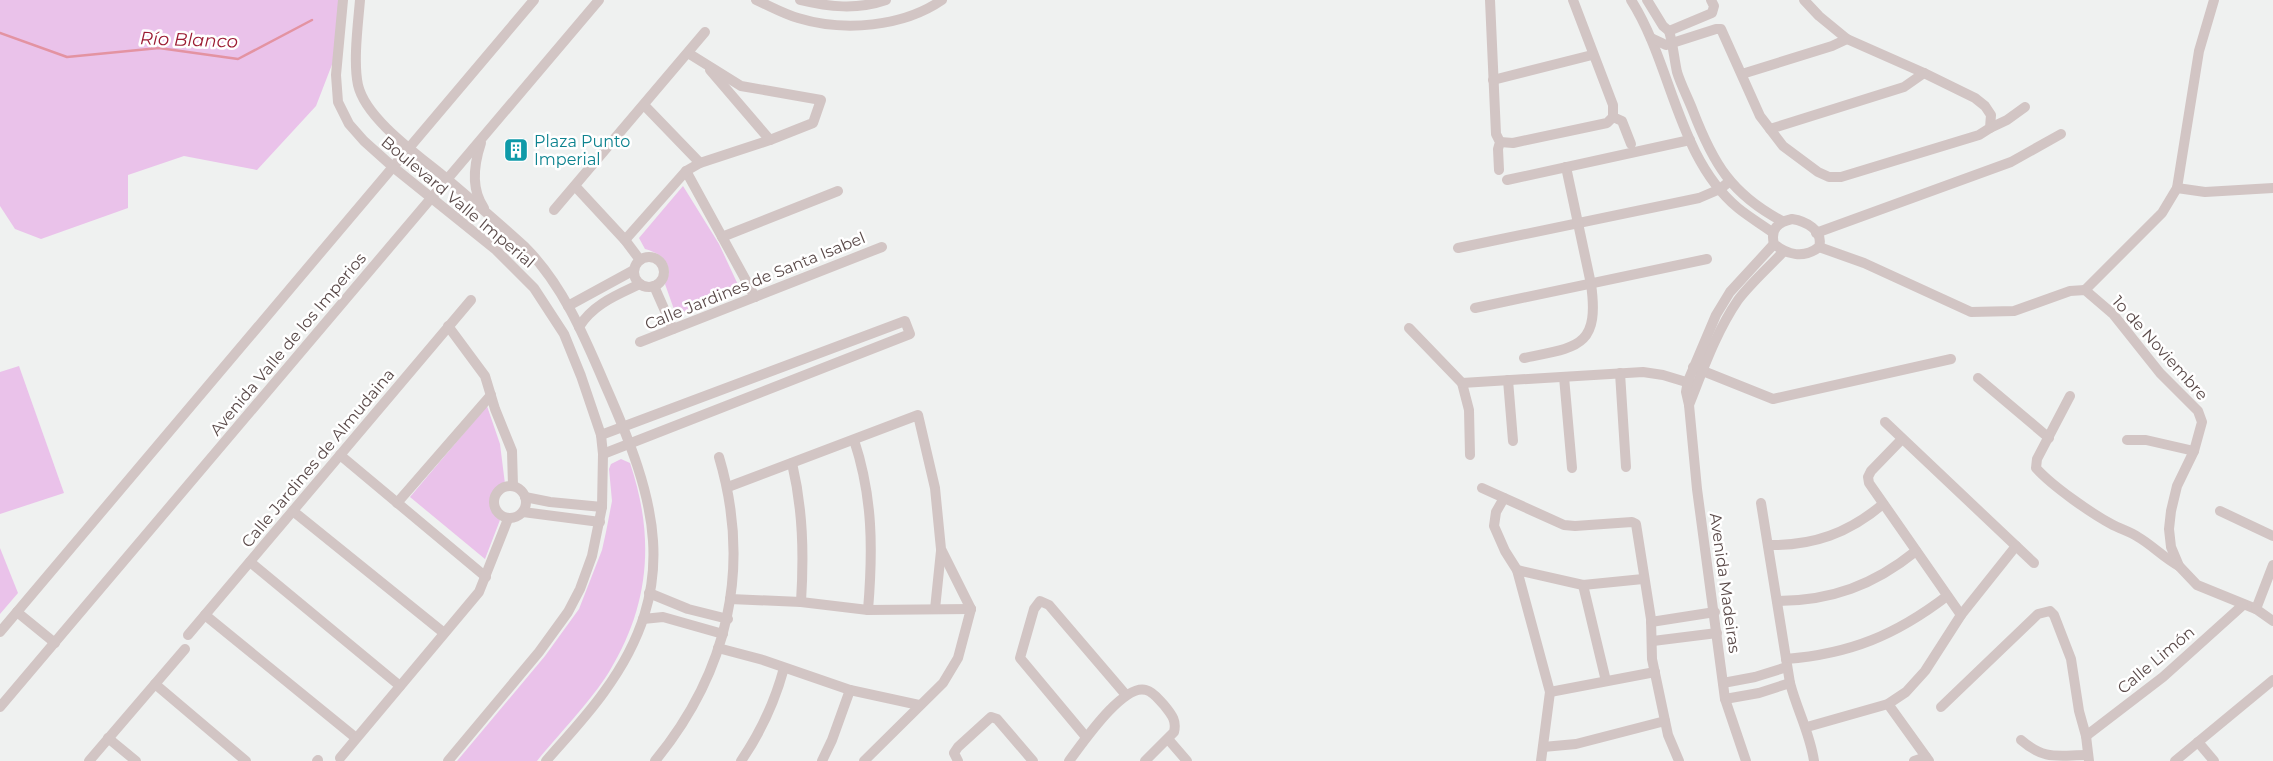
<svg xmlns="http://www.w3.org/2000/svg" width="2273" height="761" viewBox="0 0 2273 761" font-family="Montserrat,sans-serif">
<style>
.green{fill:#eac2ea}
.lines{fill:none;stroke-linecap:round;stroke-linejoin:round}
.stream{stroke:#e393a2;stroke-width:2.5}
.minor{stroke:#d2c5c4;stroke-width:10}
.labels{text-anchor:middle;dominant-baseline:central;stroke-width:5;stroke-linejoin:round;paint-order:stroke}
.culture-label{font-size:16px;fill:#0d838f;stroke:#fff;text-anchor:start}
.street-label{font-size:16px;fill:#5a4a49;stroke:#fff}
.water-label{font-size:18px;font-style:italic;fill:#9b1b32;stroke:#fff}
</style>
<rect width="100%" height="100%" fill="#eff1f0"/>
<g class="green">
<path d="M0,0H340L338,49L316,106L257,170L184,156L128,175V208L41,239L15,229L0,206Z"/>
<path d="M683,186L719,244L740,289L676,315L665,284C675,265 663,254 645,249L639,238Z"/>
<path d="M19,366L64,493L0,514V372Z"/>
<path d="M487,406L500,444L505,484C488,493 487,506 500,520L485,559L410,497Z"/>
<path d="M621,459L630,463C655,537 650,605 609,672C591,701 559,734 537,761H457L545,656L579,609L602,550L606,532L612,501L609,469L611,464Z"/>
<path d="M0,548L18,593L0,614Z"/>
</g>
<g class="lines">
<path class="stream" d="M0,33L67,57L159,48L238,59L312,20"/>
<g class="minor">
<path d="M343,0L336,75L338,102L349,124L364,141L393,167L495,249L534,288L564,334L581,376L601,435L603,454L602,507L592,556L580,589L568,612L539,652L448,761"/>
<path d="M360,0C358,24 353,62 358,85C366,120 421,157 447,179C473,201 500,224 525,247C563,285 585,338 606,387C655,498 683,584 604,692C587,716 566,738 546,761"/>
<path d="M756,0C770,6 784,14 798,18C844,32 903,27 942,0"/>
<path d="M800,0C829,7 857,10 886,0"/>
<path d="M1490,0L1496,134L1500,142L1498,149L1499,170"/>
<path d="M1631,0C1672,64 1677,157 1738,208C1749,217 1761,224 1772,232"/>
<path d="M1647,0L1663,26L1669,31C1673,44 1674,58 1677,72C1681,85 1688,98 1693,111C1713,163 1731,194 1782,221"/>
<path d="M1669,31L1712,13L1714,6L1711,0"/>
<path d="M1651,38L1666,45L1716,29H1721L1760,116L1783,146L1818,172L1829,177H1841L1979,135L1990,128L1991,115L1985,106L1975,98L1924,73L1847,39L1819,16L1804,0"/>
<path d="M710,70L770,140"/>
<path d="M1742,74L1832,46L1847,39"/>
<path d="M1493,80L1592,55"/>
<path d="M644,105L700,163"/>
<path d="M1613,117L1622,121L1631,144"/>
<path d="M1990,128L2007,120L2025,107"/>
<path d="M1770,129L1904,87L1924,73"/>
<path d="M1500,142L1513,143L1607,123L1613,117V105L1573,0"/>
<path d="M481,143C474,164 470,188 484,208"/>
<path d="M686,171L755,297"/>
<path d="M1507,180L1690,140"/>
<path d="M575,186L625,240L640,260"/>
<path d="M2177,188L2205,192L2273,188"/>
<path d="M554,210L705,32"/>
<path d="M1792,219C1805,221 1824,230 1819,247C1804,259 1787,255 1774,244C1770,229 1778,222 1792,219Z"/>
<path d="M1816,233L2011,162L2061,134"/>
<path d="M722,237L838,191"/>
<path d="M625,240L686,171L700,163L770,140L813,123L821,100L741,86L688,53"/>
<path d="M1819,247L1864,263L1971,312L2014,311L2070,291L2085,290L2113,314L2160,373L2198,411L2202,422L2194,451L2177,486L2171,511L2169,529L2171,547L2179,566L2197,585L2256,609L2273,621"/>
<path d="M1458,248L1699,198L1720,189L1730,181"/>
<circle cx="649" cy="272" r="15"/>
<path d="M654,286L673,329"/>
<path d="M2085,290L2162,213L2177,188L2199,51L2214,0"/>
<path d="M568,306L634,270"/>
<path d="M1475,308L1707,259"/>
<path d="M448,326L485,376L495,409L512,451L513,486"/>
<path d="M579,327C593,304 617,295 640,284"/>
<path d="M1409,328L1462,383L1469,410L1470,455"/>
<path d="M640,342L882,247"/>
<path d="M1524,358C1577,347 1600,348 1591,284L1566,167"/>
<path d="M1693,367L1773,399L1951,359"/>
<path d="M1620,373L1626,467"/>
<path d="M1564,377L1572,468"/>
<path d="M1978,378L2049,438"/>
<path d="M1508,380L1513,441"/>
<path d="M1462,383L1643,372L1663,375L1696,385"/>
<path d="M2070,396L2037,459L2036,468C2052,486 2092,514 2113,525C2121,529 2131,532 2138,537C2152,545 2164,558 2179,566"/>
<path d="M1689,405C1703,370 1716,332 1738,300C1751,283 1768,268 1783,252"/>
<path d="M1885,422L2034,563"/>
<path d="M601,435L905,321L910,334L603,454"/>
<path d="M1902,439L1871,471L1868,477L1869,483L1961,615"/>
<path d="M854,440C873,497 873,550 868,610"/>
<path d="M2127,440H2146L2194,451"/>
<path d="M340,455L486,577"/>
<path d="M792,463C803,510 804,554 801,602"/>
<circle cx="510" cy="502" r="16"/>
<path d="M728,487L918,415L935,488L941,549L971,609"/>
<path d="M1482,488L1564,525L1575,526L1632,522L1636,524L1651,619L1652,659L1668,735L1679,761"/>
<path d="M525,497L550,502L602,507"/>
<path d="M1504,498L1496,512L1494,526L1505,551L1517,570L1550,692L1541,761"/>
<path d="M397,503L491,395"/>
<path d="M1761,503L1790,683C1797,710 1810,733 1814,761"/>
<path d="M293,511L444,633"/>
<path d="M2220,511L2273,536"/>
<path d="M523,512L600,522"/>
<path d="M1768,545C1813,546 1849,533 1883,504"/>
<path d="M250,562L400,686"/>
<path d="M1517,570L1583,585L1643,579"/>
<path d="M1583,585L1606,681"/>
<path d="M649,593L688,609L728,619"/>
<path d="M730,599L801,602L868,610L971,609"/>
<path d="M1777,601C1831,601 1874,585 1916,551"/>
<path d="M935,609L941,551"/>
<path d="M2256,609L2273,565"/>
<path d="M17,612L55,643"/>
<path d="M205,615L356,738"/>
<path d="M643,619L663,617L723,634"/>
<path d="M1651,622L1715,612"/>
<path d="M0,632L534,0"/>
<path d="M188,635L471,300"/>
<path d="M1653,641L1717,633"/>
<path d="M718,648L763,660L850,690L919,705"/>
<path d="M1786,659C1850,654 1896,635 1947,596"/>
<path d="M1723,683L1755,677L1787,667"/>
<path d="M155,684L246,761"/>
<path d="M1550,692L1655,672"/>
<path d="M1725,699L1759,693L1790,683"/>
<path d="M1888,704L1929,761"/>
<path d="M0,707L599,0"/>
<path d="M1941,707L2038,614L2050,611L2054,615L2071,659L2079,711L2086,736L2089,761"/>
<path d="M1807,727L1888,704L1906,692L1925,671L1961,615L2016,546"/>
<path d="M2086,736L2163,677L2243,605"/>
<path d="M1086,737L1020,658L1034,609L1040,601L1049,605L1126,695"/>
<path d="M108,738L136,761"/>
<path d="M1168,739L1187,761"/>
<path d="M2021,740C2045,761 2058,755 2088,755"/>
<path d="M2198,742L2214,761"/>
<path d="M1543,747L1576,744L1665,721"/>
<path d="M340,758L479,592L508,519"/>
<path d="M89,761L185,649"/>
<path d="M317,761L318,760"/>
<path d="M655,761C728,672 752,568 719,457"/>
<path d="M741,761C761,732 775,701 784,668"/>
<path d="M822,761L832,740L850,690"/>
<path d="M864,761L943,683L958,658L971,609"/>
<path d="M958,761L954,753L958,747L991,717L997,719L1033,761"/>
<path d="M1069,761C1082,744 1123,683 1146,690C1154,692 1159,700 1164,705C1171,714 1177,720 1174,732L1145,761"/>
<path d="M1746,761L1725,699L1697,489L1689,405L1686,392L1688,381L1716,315L1730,292L1774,244"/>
<path d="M1914,761L1926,757"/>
<path d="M2175,761L2273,680"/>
</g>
</g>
<defs>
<symbol id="building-square" viewBox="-11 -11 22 22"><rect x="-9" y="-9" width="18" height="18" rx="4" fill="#0f9aa8" stroke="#fff"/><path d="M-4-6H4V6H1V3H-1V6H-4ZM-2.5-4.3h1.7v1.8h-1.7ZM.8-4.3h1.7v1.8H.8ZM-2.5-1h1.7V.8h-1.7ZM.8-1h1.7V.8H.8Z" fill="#fff"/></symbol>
</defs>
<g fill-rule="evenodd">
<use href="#building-square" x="502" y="136" width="28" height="28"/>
</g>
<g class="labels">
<g class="culture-label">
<text x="534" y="141">Plaza Punto<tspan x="534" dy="18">Imperial</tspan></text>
</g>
<g class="street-label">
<text transform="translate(458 202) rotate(40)">Boulevard Valle Imperial</text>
<text transform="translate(755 281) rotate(-22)">Calle Jardines de Santa Isabel</text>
<text transform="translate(288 344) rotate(-50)">Avenida Valle de los Imperios</text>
<text transform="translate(2160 348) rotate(48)">1o de Noviembre</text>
<text transform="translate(318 458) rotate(-50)">Calle Jardines de Almudaina</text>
<text transform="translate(1725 583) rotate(82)">Avenida Madeiras</text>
<text transform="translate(2156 660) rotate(-40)">Calle Limón</text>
</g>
<g class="water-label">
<text transform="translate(189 40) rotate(2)">Río Blanco</text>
</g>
</g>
</svg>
